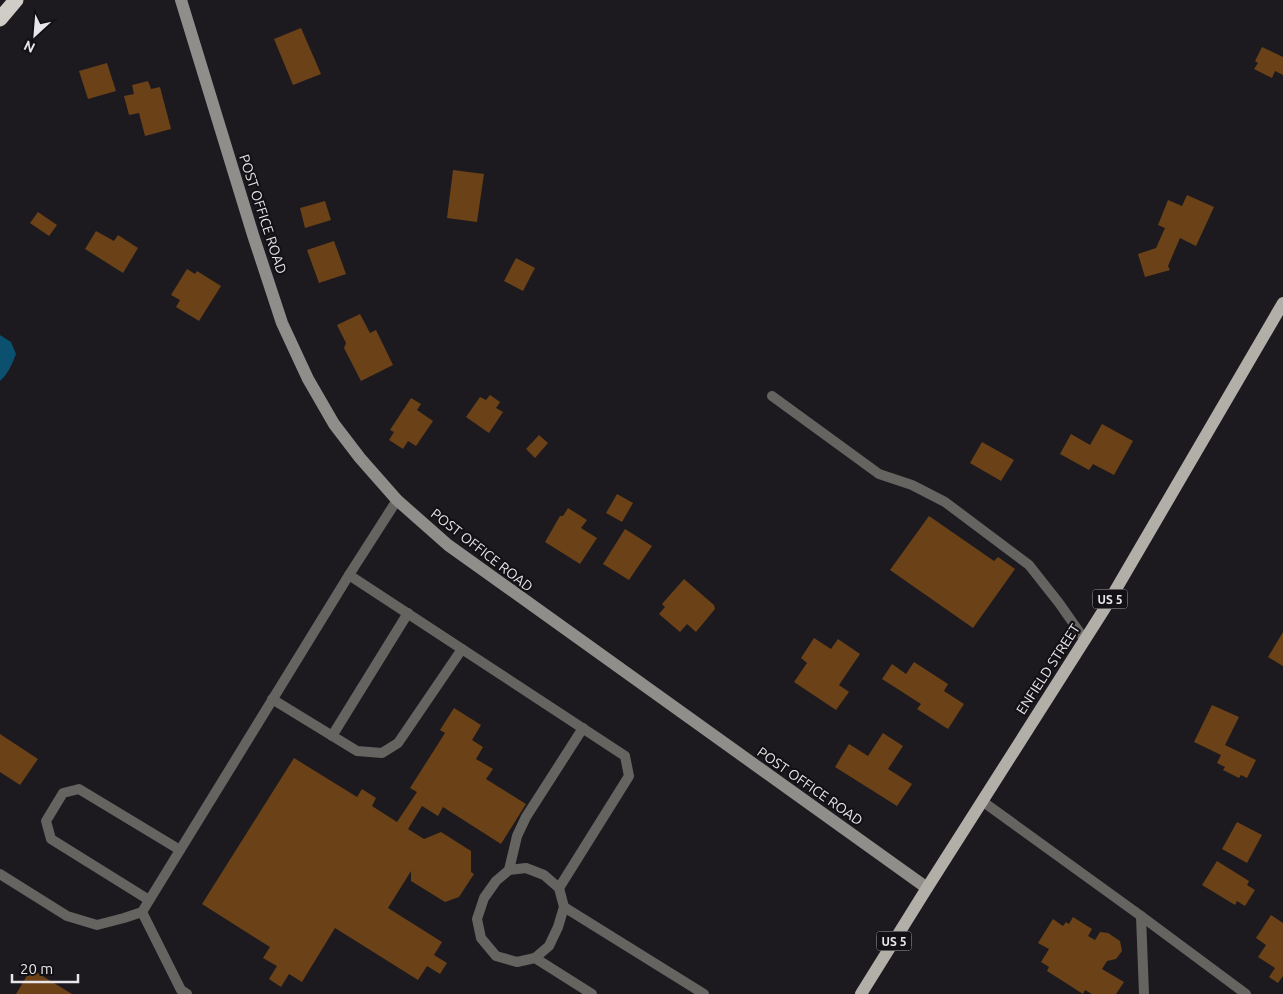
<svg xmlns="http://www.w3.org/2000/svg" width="1283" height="994" viewBox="0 0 1283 994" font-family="Ubuntu,sans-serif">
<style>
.water{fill:#0b506f}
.building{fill:#6b4117}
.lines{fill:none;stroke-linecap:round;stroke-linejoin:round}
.lane{stroke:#656461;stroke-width:10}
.secondary{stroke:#908e8a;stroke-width:12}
.primary{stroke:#b2afa9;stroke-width:12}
.highway{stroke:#d0cdc6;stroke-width:15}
.labels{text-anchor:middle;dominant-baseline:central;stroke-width:4.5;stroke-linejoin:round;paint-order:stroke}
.shield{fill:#131115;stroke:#a8a6a9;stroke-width:1}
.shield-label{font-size:12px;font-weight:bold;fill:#e8e6e9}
.street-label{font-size:14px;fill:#e8e6e9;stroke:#131115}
</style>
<rect width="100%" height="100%" fill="#1c1a1e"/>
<path class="water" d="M0,335L11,342L16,354C12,364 8,374 0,381Z"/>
<g class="building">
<path d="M301,28L321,74L293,85L274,39Z"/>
<path d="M1262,47L1283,57V75L1275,71L1272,78L1254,69L1258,63L1255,61Z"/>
<path d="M107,63L116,91L88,99L79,71Z"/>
<path d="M148,81L151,89L160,87L171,129L145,136L139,113L129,115L124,96L134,94L132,85Z"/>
<path d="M453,170L484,174L477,222L447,218Z"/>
<path d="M1187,195L1214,207L1196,246L1180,238L1168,266L1170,270L1145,277L1138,254L1156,248L1165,228L1158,225L1168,200L1182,206Z"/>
<path d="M325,201L331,220L305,228L300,208Z"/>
<path d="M38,212L57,225L49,236L30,223Z"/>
<path d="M96,231L114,241L118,235L138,248L123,273L85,249Z"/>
<path d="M334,241L346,274L319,283L307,250Z"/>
<path d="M516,258L535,268L523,291L504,281Z"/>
<path d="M187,269L195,274L197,271L221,286L199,321L176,307L180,300L171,295Z"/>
<path d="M360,314L370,333L376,330L393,365L361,381L344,348L346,343L337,325Z"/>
<path d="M490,395L500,402L496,408L503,412L489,433L466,417L480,397L486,400Z"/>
<path d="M411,398L421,404L417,410L433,421L416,446L408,441L403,449L389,440L394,432L390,430Z"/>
<path d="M1102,424L1133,441L1114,475L1093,464L1089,470L1060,454L1071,434L1090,445Z"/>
<path d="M539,435L548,443L535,458L526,449Z"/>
<path d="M982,442L1014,460L1001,481L970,463Z"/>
<path d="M617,494L633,503L622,522L606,513Z"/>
<path d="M568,508L587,520L581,528L597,538L580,564L545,542L560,516H563Z"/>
<path d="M929,516L994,561L998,557L1015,569L973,628L890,570Z"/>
<path d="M625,529L652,546L629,580L603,564Z"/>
<path d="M684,579L714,605L715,609L696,632L687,624L680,632L659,614L665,607L662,604Z"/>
<path d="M1283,632V666L1268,657Z"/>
<path d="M814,638L831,649L838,639L860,654L839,685L849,692L836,710L794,682L807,663L801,658Z"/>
<path d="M914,662L948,684L944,691L964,704L948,729L917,709L921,704L882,679L892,664L906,674Z"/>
<path d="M1212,705L1239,717L1225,745L1256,760L1247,778L1241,775L1239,778L1223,770L1225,767L1217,763L1221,755L1194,742Z"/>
<path d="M454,708L481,725L472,740L483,747L476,759L493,769L486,779L526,804L501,844L443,807L438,816L422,806L408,829L424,839L441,832L471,851V872L474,874L459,897L445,902L411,881V871L388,908L442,942L434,955L447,963L440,974L427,966L418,980L335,928L302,982L289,974L281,987L269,979L277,966L263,958L270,947L202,904L294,758L357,797L362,789L376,798L372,806L397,822L417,792L410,788L445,733L440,730Z"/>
<path d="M883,733L903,746L888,769L912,784L897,806L835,767L849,744L868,756Z"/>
<path d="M0,734L38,759L20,785L0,772Z"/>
<path d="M1237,822L1262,835L1247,863L1222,849Z"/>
<path d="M1217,861L1249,881L1247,885L1255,890L1245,906L1237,901L1235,905L1202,885Z"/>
<path d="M1271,915L1283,923V976L1278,983L1269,977L1275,968L1258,957L1266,945L1256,938Z"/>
<path d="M1073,917L1092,929L1088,936L1095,940L1100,932L1108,933L1120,941L1122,951L1116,959L1107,961L1102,969L1124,982L1116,994H1092L1085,990L1083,994L1047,971L1049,967L1041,962L1049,949L1038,943L1053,919L1063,926L1066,922L1069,924Z"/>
<path d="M31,969L72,994H16Z"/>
</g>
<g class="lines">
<g class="lane">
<path d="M772,396L879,474L912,485L945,502L1029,565L1059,603L1085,640"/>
<path d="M349,575L625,756L629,776L559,888"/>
<path d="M272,699L357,751L382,753L398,743L462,649"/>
<path d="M332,736L408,613"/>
<path d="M982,801L1141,916L1246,994"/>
<path d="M526,868L544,875L559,888L564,907L558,927L549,946L535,958L517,962L496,956L481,938L477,919L484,898L496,881L509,870Z"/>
<path d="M509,870L517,836L526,817L583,728"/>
<path d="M0,874L67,916L97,925L124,918L142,912L349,575L397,500"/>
<path d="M149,900L51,839L46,821L63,793L79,789L180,850"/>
<path d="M564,907L704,994"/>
<path d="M142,912L181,990L187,994"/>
<path d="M1141,916L1144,994"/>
<path d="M535,958L592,994"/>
</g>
<path class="secondary" d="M181,0L253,235L282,323L308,379L334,424L360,458L397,500L448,545L927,888"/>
<path class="primary" d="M861,994L927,888L1105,608L1283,303"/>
<path class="highway" d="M0,19L16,0"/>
</g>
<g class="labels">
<g class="shield">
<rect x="1092.5" y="589.5" width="35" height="19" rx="4"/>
<rect x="876.5" y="931.5" width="35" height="19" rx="4"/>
</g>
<g class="shield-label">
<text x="1110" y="599">US 5</text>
<text x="894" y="941">US 5</text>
</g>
<g class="street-label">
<text transform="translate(263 214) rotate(72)">POST OFFICE ROAD</text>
<text transform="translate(482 550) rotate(38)">POST OFFICE ROAD</text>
<text transform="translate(1048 669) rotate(-57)">ENFIELD STREET</text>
<text transform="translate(810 786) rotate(35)">POST OFFICE ROAD</text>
</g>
</g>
<g transform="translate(35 35) rotate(206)" stroke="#131115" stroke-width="4" paint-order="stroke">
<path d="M0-4L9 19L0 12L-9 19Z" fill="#e8e6e9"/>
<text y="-8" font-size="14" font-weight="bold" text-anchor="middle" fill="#e8e6e9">N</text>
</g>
<path d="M12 974v8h66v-8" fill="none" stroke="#e8e6e9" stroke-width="2.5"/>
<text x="20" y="974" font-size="15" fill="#e8e6e9" stroke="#131115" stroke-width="4" paint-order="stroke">20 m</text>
</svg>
